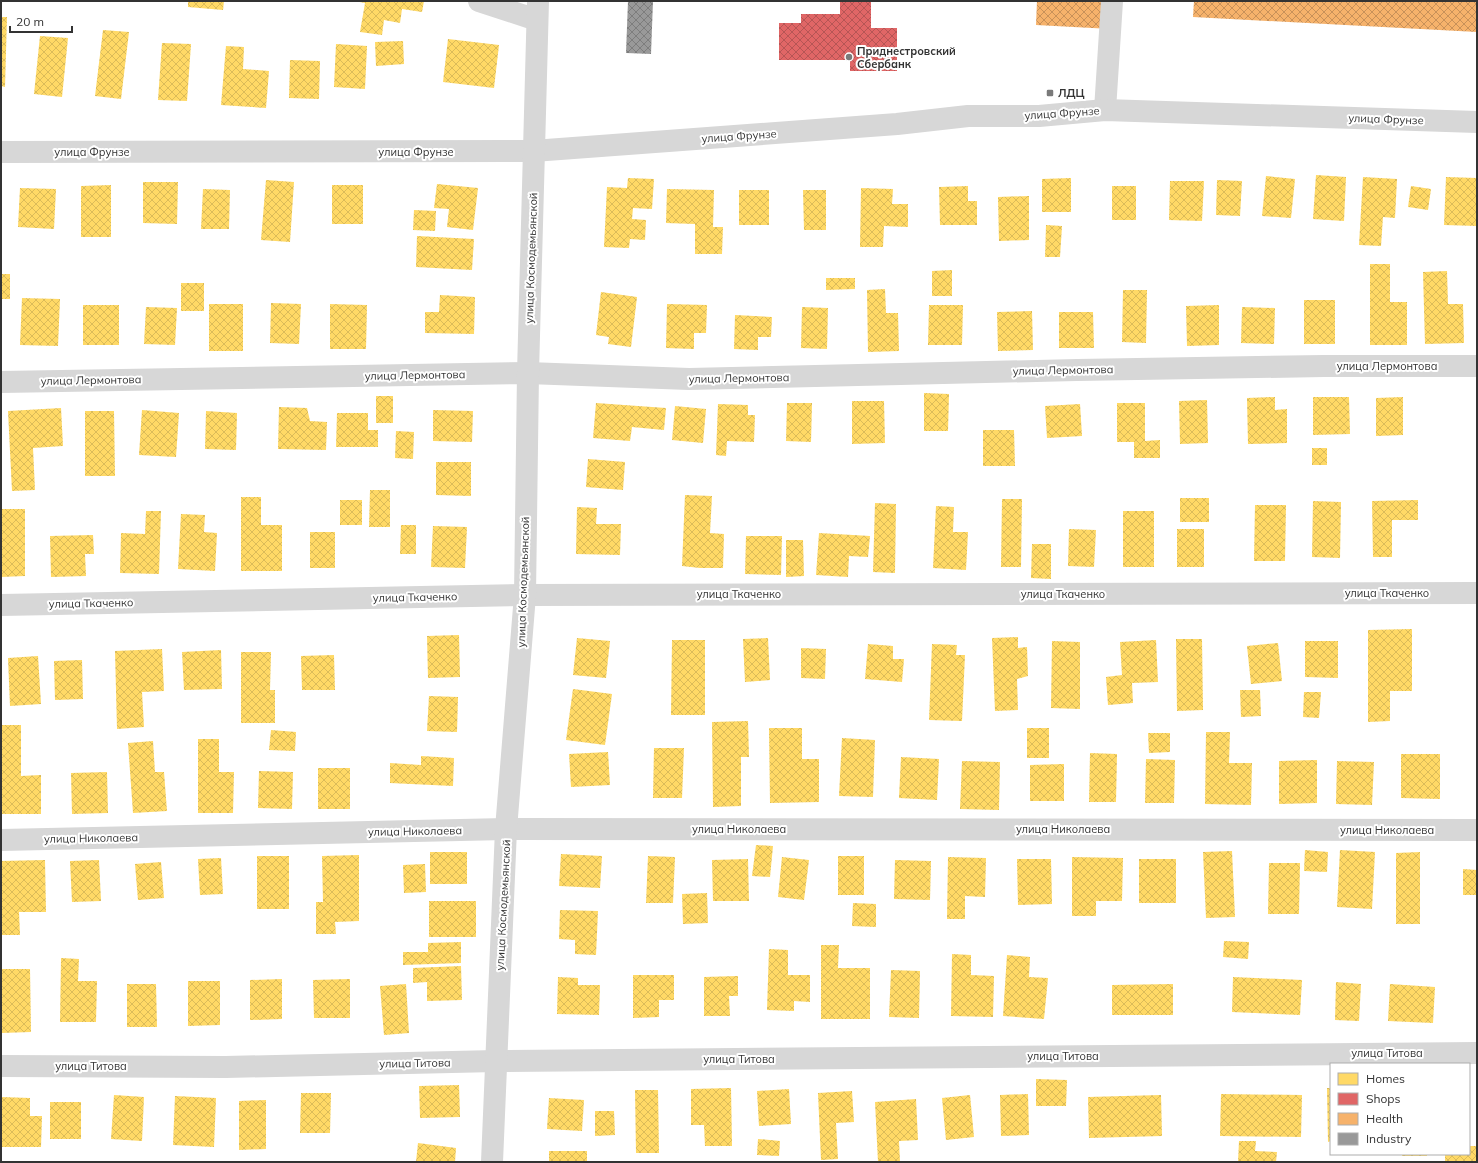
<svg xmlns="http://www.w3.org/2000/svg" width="1478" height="1163" viewBox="0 0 1478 1163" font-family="Mulish,sans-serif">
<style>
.homes{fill:url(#homes-cross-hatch)}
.shops{fill:url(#shops-cross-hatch)}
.health{fill:url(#health-cross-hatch)}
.industry{fill:url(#industry-cross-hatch)}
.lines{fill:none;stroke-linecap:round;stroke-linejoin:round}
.minor{stroke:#d7d7d7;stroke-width:22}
.poi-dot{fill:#7a7a7a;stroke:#fff;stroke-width:1.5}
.labels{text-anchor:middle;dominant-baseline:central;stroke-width:4;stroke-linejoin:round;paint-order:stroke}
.poi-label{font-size:11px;font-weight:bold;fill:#333;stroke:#fff;text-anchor:start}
.street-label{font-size:11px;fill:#333;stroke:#fff}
</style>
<defs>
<pattern id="homes-cross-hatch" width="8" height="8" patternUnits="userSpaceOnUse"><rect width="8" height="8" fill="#ffd966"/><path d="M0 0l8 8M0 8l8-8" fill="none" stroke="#dbbb59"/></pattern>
<pattern id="shops-cross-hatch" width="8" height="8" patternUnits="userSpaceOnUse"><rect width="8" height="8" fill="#e06666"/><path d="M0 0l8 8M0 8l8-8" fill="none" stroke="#b65555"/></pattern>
<pattern id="health-cross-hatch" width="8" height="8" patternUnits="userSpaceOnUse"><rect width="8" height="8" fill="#f6b26b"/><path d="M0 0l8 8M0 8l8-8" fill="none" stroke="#c89159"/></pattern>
<pattern id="industry-cross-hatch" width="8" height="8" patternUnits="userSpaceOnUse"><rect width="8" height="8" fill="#999"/><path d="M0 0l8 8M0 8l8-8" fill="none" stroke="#7d7d7d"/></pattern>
</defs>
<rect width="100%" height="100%" fill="#fff"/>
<g class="homes">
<path d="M188,1H224L223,10L188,7Z"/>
<path d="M354,1H424L422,12L402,9L400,23L384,20L382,35L360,32L365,3Z"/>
<path d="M1,17H7L5,87L1,86Z"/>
<path d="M103,30L129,32L121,99L95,96Z"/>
<path d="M40,36L68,38L62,97L34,94Z"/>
<path d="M448,39L499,45L494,88L443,82Z"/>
<path d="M403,41L404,64L376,66L375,42Z"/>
<path d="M162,43L191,44L187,101L158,100Z"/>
<path d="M336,44L367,46L365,89L334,87Z"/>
<path d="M226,46L244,47L243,69L269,71L266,108L221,105Z"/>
<path d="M290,60L320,61L319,99L289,98Z"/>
<path d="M1316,175L1346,177L1344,221L1313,219Z"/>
<path d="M1266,176L1295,179L1291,218L1262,216Z"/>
<path d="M1363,177L1397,179L1395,218L1383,217L1381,246L1359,245Z"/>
<path d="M1446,177L1477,178V226L1444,225Z"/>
<path d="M628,178L654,179L652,209L633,208L632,219L646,220L645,240L630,239L629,248L604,247L607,187L627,188Z"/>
<path d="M1071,178V212H1042V179Z"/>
<path d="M266,180L294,182L290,242L261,240Z"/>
<path d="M1217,180L1242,181L1240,216L1216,215Z"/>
<path d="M1170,181H1204L1202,221L1169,220Z"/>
<path d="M143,182H178L177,224L143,223Z"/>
<path d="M437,184L478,188L473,230L447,227L449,209L434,208Z"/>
<path d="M111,185V237H81V186Z"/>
<rect x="332" y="185" width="31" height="39"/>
<path d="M968,186V201H977V225H940L939,187Z"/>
<rect x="1112" y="186" width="24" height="34"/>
<path d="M1411,186L1431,189L1428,210L1408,207Z"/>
<path d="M20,188L56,189L54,229L18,227Z"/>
<path d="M861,188L893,189L892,204H908V227L884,226L883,247H860Z"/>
<path d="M203,189L230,190L229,229H201Z"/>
<path d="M667,189L714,190L713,227H723L722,254H695V224L666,223Z"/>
<rect x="739" y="190" width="30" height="35"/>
<path d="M803,190H826V230H804Z"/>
<path d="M1029,196V240L999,241L998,197Z"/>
<path d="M414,210L436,211L435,231L413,230Z"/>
<path d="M1046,225L1062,226L1060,257H1045Z"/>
<path d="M417,236L474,239L472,270L416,267Z"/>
<path d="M1370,264H1390V302H1407V345H1370Z"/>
<path d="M952,270V296H932V271Z"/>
<path d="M1447,271L1448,304H1463L1464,343L1425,344L1423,272Z"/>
<rect x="1" y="274" width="9" height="25"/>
<path d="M826,278H855V289L826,290Z"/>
<rect x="181" y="283" width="23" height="28"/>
<path d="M885,289L886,313H898L899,351L868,352L867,290Z"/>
<path d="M1123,290H1147L1146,343L1122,342Z"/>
<path d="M601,292L637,297L631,347L608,344L609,337L596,335Z"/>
<path d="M440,295L475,297L474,334L425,333V312H439Z"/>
<path d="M22,298L60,299L58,346L20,345Z"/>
<rect x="1304" y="300" width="31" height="44"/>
<path d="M271,303L301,304L299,344L270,343Z"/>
<rect x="209" y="304" width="34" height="47"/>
<path d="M330,304L367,305L366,349H330Z"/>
<path d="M667,304L707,305L706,333H694V349L666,348Z"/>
<rect x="83" y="305" width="36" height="40"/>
<path d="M929,305H963L962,345H928Z"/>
<path d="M1219,305V345L1187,346L1186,306Z"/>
<path d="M146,307L177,308L175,345L144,344Z"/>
<path d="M802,307L828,308L827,349L801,348Z"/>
<path d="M1242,307L1275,308L1274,344L1241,343Z"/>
<path d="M1032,311L1033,350L998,351L997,312Z"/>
<path d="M1059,312H1093L1094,348H1059Z"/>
<path d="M735,315L772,317L771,337H758V350L734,349Z"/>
<path d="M924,393L949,394L948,431H924Z"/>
<rect x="376" y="396" width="17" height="27"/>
<path d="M1275,397V410L1287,409V443L1248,444L1247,398Z"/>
<path d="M1313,397H1349L1350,434L1313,435Z"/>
<path d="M1403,397V435L1376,436V398Z"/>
<path d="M1207,400L1208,443L1180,444L1179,401Z"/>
<path d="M852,401H884L885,443L852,444Z"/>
<path d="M596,403L666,408L664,430L632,427L630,441L593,438Z"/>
<path d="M787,403H812L811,442L786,441Z"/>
<path d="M1117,403H1145V441L1160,440V458H1134V442H1117Z"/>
<path d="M718,404L748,405V415H755L754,442L727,441L726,456L716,455Z"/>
<path d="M1080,404L1082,436L1047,438L1045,406Z"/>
<path d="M675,406L706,409L703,443L672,440Z"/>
<path d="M279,407L307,408L310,421L327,422L326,450L278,449Z"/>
<path d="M61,408L63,446L33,448L35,490L12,491L8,411Z"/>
<path d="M142,410L179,413L176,457L139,455Z"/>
<path d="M433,410L473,411L472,442L433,441Z"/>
<path d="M85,411H114L115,476H85Z"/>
<path d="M206,411L237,413L236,450L205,449Z"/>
<path d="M337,413H368V430H378V447H336Z"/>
<path d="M983,430H1014L1015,466H983Z"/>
<path d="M396,431L414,432L413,459L395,458Z"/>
<rect x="1312" y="448" width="15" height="17"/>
<path d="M588,459L625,462L623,490L586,487Z"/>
<path d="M436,462H471V496L436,495Z"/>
<path d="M370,490H390V527H369Z"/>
<path d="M685,495L712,496L710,533L724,534L723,568H700L682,566Z"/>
<path d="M241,497H261V525H282V571H241Z"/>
<rect x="1180" y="498" width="29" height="24"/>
<path d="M1002,499H1022L1021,567H1001Z"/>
<rect x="340" y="500" width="22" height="25"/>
<path d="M1418,500V520H1392V557H1373L1372,501Z"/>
<path d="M1313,501L1341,502L1340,558L1312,557Z"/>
<path d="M875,503L896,504L895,573L873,572Z"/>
<path d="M1255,505H1286L1285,561H1254Z"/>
<path d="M936,506L954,507L953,532H968L966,570L933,568Z"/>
<path d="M577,507L597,508L596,524H621L620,555L576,554Z"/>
<path d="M1,509H25V576L1,577Z"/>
<path d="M146,511H161L159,574L120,573L121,533L145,534Z"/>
<rect x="1123" y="511" width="31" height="56"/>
<path d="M181,514L205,515L204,532L217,533L215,571L178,569Z"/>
<path d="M401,525H416V554H400Z"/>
<path d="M433,526L467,527L465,568L431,567Z"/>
<path d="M1069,529L1096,530L1094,567L1068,566Z"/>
<rect x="1177" y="529" width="27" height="38"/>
<rect x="310" y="532" width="25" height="36"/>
<path d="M819,533L870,536L868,557L849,556L848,577L816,575Z"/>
<path d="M93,535L94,554H85L86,576L51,577L50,536Z"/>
<path d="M746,536H782L781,575L745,574Z"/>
<path d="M786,540H803L804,576L786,577Z"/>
<path d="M1032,544H1051V579L1031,578Z"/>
<path d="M1412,629V691H1390V721L1368,722V630Z"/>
<path d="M459,635L460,677L428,678L427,636Z"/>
<path d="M1018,637V648L1027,647L1028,676L1017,679L1018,710L995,711L992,638Z"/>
<path d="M577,638L610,641L606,678L573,675Z"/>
<path d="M768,638L770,680L745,682L743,639Z"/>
<path d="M1176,639H1202L1203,710L1177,711Z"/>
<path d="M672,640H705V715H671Z"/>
<path d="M1156,640L1158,682L1132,683L1133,703L1108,705L1106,677L1122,675L1120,642Z"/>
<path d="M1052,641L1080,642V709L1051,708Z"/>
<path d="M1305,641H1338V678L1305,677Z"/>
<path d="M1278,643L1282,681L1251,684L1247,646Z"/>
<path d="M868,644L893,646V659H904L902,682L865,679Z"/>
<path d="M932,644L957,645L956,655H965L962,721L929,720Z"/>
<path d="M801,648L826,649L825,679L801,678Z"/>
<path d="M162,649L164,691L142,692L144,727L117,729L115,651Z"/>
<path d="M221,650L222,689L184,690L182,652Z"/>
<path d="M241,652H271L270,690H275V723H241Z"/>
<path d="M334,655L335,690H302L301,656Z"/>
<path d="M38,656L41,704L10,706L8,658Z"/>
<path d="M82,660L83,699L55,700L54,661Z"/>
<path d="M573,689L612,694L605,745L566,740Z"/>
<path d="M1240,690H1260L1261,716L1241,717Z"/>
<path d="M1304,692H1321L1319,718L1303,717Z"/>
<path d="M429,696L458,697L457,732L427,731Z"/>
<path d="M748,721L749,757H741V806L713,807L712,722Z"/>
<path d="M1,725H21V776L41,775V814H1Z"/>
<path d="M769,728H802V759H819V802L770,803Z"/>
<rect x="1027" y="728" width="22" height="30"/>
<path d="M271,730L296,732L295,751L269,750Z"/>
<path d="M1206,732H1230L1229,763H1252L1251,805L1205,804Z"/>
<path d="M1148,733H1170V752L1149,753Z"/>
<path d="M842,738L875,740L873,797L839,796Z"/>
<path d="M198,739H219V772H234L233,813H198Z"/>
<path d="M153,741L155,772H164L167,811L133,813L128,743Z"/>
<path d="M654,748H684L682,798H653Z"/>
<path d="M608,752L610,785L571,787L569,754Z"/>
<path d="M1090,753L1117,754L1116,802H1089Z"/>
<path d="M1401,754H1440V799L1401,798Z"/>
<path d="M421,756L454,758L453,786L390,783V763L421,765Z"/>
<path d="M901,757L939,759L937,800L899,798Z"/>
<path d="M1146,759L1175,760L1174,803H1145Z"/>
<path d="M1317,760V803L1279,804V761Z"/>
<path d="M962,761L1000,762L999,810L960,809Z"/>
<path d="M1337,761L1374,762L1372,805L1336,804Z"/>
<path d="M1064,764V801H1030V765Z"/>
<rect x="318" y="768" width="32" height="41"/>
<path d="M259,771L293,772L292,809L258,808Z"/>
<path d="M107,772L108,813L72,814L71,773Z"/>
<path d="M756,845L773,846L770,877L752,876Z"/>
<path d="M1305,850L1328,852L1327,872L1304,871Z"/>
<path d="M1340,850L1375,852L1372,909L1337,907Z"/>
<path d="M1232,851L1235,917L1206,918L1203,852Z"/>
<rect x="430" y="852" width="37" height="32"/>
<path d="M1420,852V924H1396V853Z"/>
<path d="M561,854L602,856L600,888L559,886Z"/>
<path d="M359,855V921L335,922L336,934H316V902H323L322,856Z"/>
<rect x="257" y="856" width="32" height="53"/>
<path d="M648,856L675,857L673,903H646Z"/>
<rect x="838" y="856" width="26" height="39"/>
<path d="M782,857L809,860L804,900L778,897Z"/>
<path d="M948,857L986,858L985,897L965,896V919H947Z"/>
<path d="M1072,857L1123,858L1122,901H1096V916H1072Z"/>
<path d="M221,858L223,894L200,895L198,859Z"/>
<path d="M748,859L749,901H713L712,860Z"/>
<path d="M1017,859H1051L1052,904L1018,905Z"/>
<rect x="1139" y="859" width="37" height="44"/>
<path d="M45,860L46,912H19L20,935H1V861Z"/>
<path d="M99,860L101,901L72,902L70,861Z"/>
<path d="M895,860L931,861L930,900L894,899Z"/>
<path d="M161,862L164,898L138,900L135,864Z"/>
<path d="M1269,863H1300L1299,914H1268Z"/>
<path d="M425,864L426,892L404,893L403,865Z"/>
<path d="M1463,869L1477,870V895H1463Z"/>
<path d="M707,893L708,923L683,924L682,894Z"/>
<rect x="429" y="901" width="47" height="36"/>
<path d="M853,903L876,904V927L852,926Z"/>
<path d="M560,910L598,911L596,955L575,954V940L559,939Z"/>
<path d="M1224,941L1249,942L1248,959L1223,957Z"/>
<path d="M461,942V963L403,965V952H428V943Z"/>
<path d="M821,945H839L838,968H870V1019H821Z"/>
<path d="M769,949L788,950V975H810V1002L794,1001V1011L767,1010Z"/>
<path d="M952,954L971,955V975L994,976L993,1017L951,1016Z"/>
<path d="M1007,955L1030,957L1029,977L1048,978L1044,1019L1003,1016Z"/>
<path d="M61,958L79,959L78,981H97L96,1022H60Z"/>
<path d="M461,966L462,1000L427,1001V982L413,983V968Z"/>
<path d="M1,969H30L31,1032L1,1033Z"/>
<path d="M891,970L920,971L919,1018L889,1017Z"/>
<path d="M633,975H674V1000H659V1017L633,1018Z"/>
<path d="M738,976V996H729L730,1016H704V977Z"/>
<path d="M558,977L578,978V985H600L599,1015L557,1014Z"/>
<path d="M1233,977L1302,980L1300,1015L1232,1012Z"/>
<path d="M282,979V1019L250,1020V980Z"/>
<path d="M350,979V1018H314L313,980Z"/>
<path d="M188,981H220V1025L188,1026Z"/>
<path d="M1336,982L1361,984L1359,1021L1335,1020Z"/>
<path d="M127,984H156L157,1027H127Z"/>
<path d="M406,984L409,1033L384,1035L380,986Z"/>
<path d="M1173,984V1015H1112V985Z"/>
<path d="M1390,984L1435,987L1433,1023L1388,1021Z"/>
<path d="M1036,1079L1067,1080L1066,1106H1036Z"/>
<path d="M459,1085L460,1117L420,1118L419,1086Z"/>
<path d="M731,1088L732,1146H705L704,1125H691V1089Z"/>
<path d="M1327,1088H1331V1141L1328,1142Z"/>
<path d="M789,1089L791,1124L759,1126L757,1091Z"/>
<path d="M635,1090H658L659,1153H636Z"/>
<path d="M852,1091L854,1122L836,1123L838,1159L821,1160L818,1093Z"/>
<path d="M301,1093H331L330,1133H300Z"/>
<path d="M1028,1094L1029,1135L1001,1136L1000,1095Z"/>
<path d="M1221,1094L1302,1095L1301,1137L1220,1136Z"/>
<path d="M114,1095L144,1097L142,1141L111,1139Z"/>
<path d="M970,1095L974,1137L946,1140L942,1098Z"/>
<path d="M1161,1095L1162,1136L1089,1138L1088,1097Z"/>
<path d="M175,1096L216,1098L214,1147L173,1145Z"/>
<path d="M1,1097L30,1098V1116H42L41,1147H1Z"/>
<path d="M549,1098L584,1100L582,1131L547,1129Z"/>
<path d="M916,1099L918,1140L899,1141L900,1162H878L875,1102Z"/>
<path d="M266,1100V1149L239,1150V1101Z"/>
<rect x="50" y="1102" width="31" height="37"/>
<path d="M595,1111H614L615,1135L595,1136Z"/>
<path d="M758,1139L780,1141L779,1156L757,1155Z"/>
<path d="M1239,1141H1256L1255,1151L1277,1152L1276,1162H1238Z"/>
<path d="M418,1143L456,1148L455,1162H416Z"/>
<path d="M1469,1146H1477V1162H1445V1154H1469Z"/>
<rect x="549" y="1151" width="38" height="11"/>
<rect x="1402" y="1154" width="25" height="2"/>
</g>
<path class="shops" d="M840,1H871V28H897V71H850V60H779V23H801V14H840Z"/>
<g class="health">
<path d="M1037,1H1113L1111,29L1036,25Z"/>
<path d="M1194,1H1477V32L1193,17Z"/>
</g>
<path class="industry" d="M628,1H653L651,54L626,53Z"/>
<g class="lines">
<g class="minor">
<path d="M479,1L537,20"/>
<path d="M1105,110L1112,1"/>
<path d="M1,152L533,151L897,124L968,116H1039L1105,110L1477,122"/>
<path d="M1,382L528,373L689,379L1077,370L1324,366H1477"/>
<path d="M1,605L525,595L1477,593"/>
<path d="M1,840L506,829L1477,830"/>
<path d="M1,1066L226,1067L496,1061L1477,1053"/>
<path d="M492,1162L506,829L525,595L528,373L538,1"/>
</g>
</g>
<g class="poi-dot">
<circle cx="849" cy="57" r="4"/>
<rect x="1046" y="89" width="8" height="8" rx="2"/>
</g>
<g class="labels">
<g class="poi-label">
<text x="857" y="51">Приднестровский<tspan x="857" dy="13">Сбербанк</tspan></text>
<text x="1058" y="93">ЛДЦ</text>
</g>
<g class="street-label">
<text transform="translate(1062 113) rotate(-4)">улица Фрунзе</text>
<text transform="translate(1386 119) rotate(2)">улица Фрунзе</text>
<text transform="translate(739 136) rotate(-4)">улица Фрунзе</text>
<text x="92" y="152">улица Фрунзе</text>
<text x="416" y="152">улица Фрунзе</text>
<text transform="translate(531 258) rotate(-88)">улица Космодемьянской</text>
<text x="1387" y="366">улица Лермонтова</text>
<text transform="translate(1063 370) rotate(-1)">улица Лермонтова</text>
<text transform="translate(415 375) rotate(-1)">улица Лермонтова</text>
<text transform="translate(739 378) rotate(-1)">улица Лермонтова</text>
<text transform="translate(91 380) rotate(-1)">улица Лермонтова</text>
<text transform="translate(523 582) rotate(-88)">улица Космодемьянской</text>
<text x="1387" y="593">улица Ткаченко</text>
<text x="739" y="594">улица Ткаченко</text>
<text x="1063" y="594">улица Ткаченко</text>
<text transform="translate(415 597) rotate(-1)">улица Ткаченко</text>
<text transform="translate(91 603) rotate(-1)">улица Ткаченко</text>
<text x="739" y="829">улица Николаева</text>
<text x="1063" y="829">улица Николаева</text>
<text x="1387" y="830">улица Николаева</text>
<text transform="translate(415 831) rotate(-1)">улица Николаева</text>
<text transform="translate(91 838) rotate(-1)">улица Николаева</text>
<text transform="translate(503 905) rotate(-87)">улица Космодемьянской</text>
<text x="1387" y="1053">улица Титова</text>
<text x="1063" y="1056">улица Титова</text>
<text x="739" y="1059">улица Титова</text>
<text transform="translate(415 1063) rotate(-1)">улица Титова</text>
<text x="91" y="1066">улица Титова</text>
</g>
</g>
<rect width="1478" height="1163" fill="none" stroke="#333333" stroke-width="4"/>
<rect x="1330" y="1063" width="140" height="92" fill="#ffffff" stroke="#adadad"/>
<rect x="1338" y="1073" width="20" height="12" fill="#ffd966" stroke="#adadad"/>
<text x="1366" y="1083" font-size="12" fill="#333333">Homes</text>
<rect x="1338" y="1093" width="20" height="12" fill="#e06666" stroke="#adadad"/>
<text x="1366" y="1103" font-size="12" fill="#333333">Shops</text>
<rect x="1338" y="1113" width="20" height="12" fill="#f6b26b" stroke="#adadad"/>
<text x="1366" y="1123" font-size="12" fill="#333333">Health</text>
<rect x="1338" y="1133" width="20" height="12" fill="#999999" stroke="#adadad"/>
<text x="1366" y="1143" font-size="12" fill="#333333">Industry</text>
<path d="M10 26v6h62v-6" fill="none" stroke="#333333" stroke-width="2"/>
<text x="16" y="26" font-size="12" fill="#333333" stroke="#ffffff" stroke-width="3" paint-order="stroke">20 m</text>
</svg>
